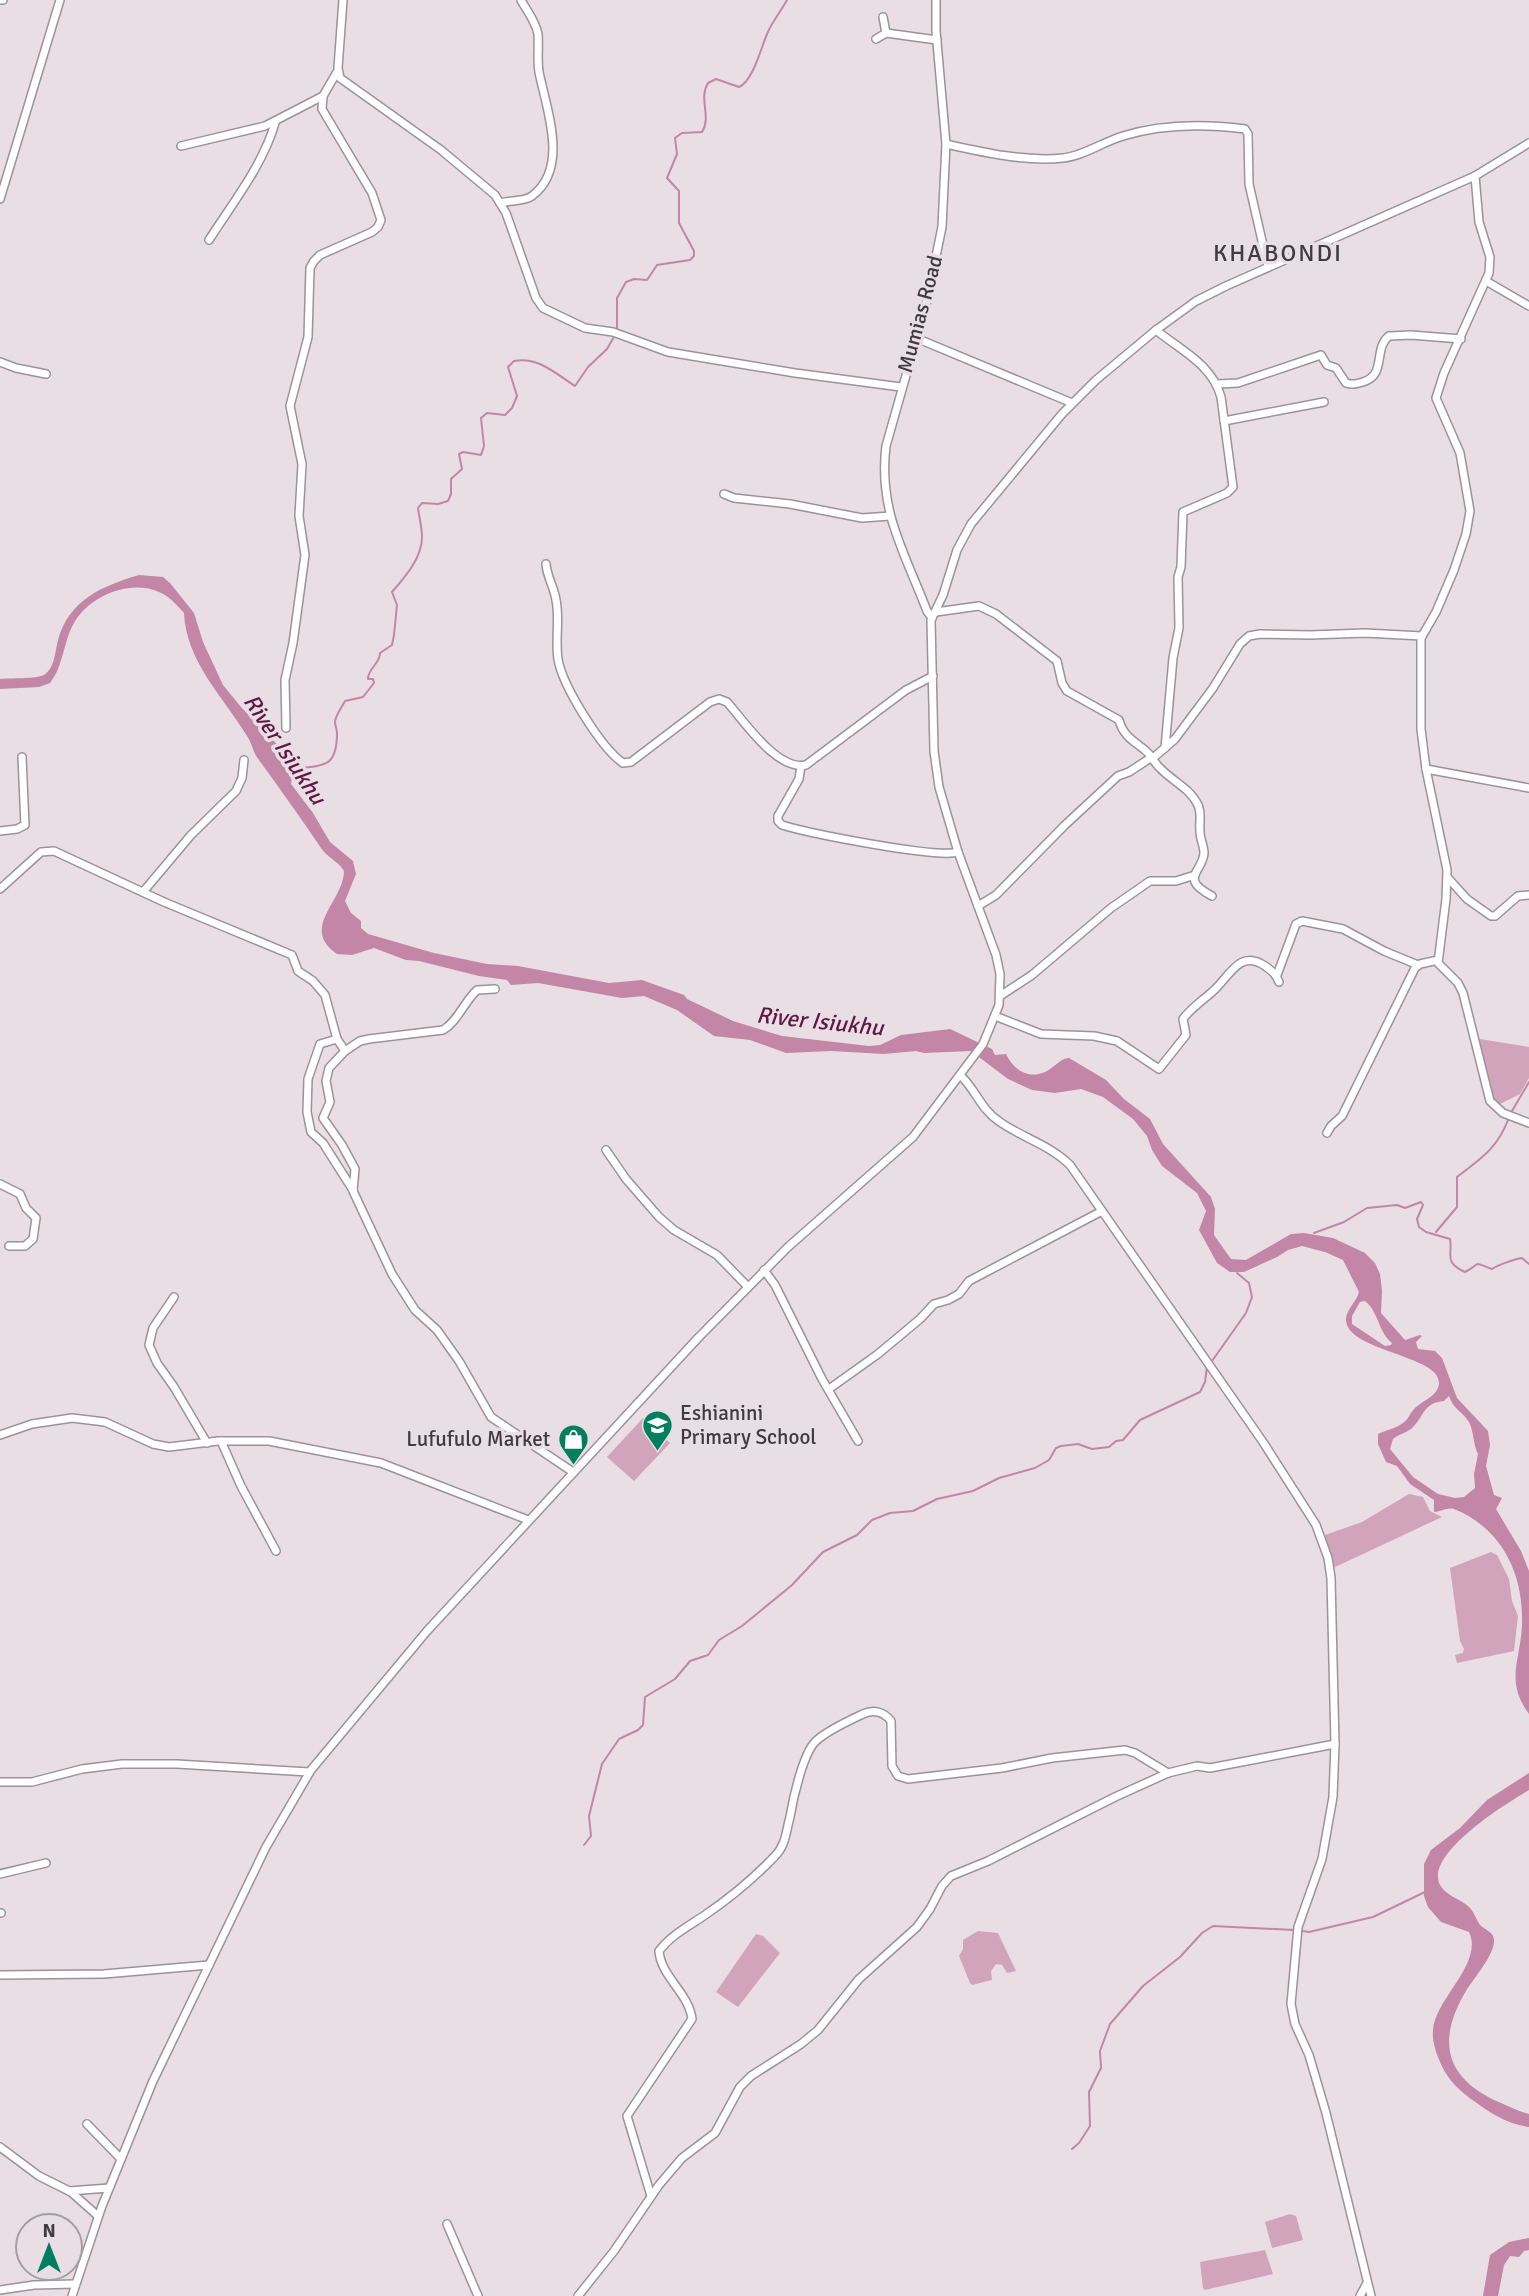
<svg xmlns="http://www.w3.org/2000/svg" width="1529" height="2296" font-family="Signika,sans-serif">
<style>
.green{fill:#d2a4bb}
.water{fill:#c386a6;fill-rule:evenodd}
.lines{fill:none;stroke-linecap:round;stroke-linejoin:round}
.stream{stroke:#c386a6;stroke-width:2}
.minor-casing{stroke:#9c9397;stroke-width:10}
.minor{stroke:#fff;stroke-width:7}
.labels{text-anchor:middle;stroke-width:7;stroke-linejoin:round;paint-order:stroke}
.street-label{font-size:21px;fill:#403b3d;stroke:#e8dee3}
.poi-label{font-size:21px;fill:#403b3d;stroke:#e8dee3;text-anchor:start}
.water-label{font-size:23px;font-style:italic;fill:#5f1743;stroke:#e8dee3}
.quarter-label{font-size:24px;letter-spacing:2px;fill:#403b3d;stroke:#e8dee3}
</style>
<rect width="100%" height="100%" fill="#e8dee3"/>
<g class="green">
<polygon points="1480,1039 1529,1047 1529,1078 1520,1094 1500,1104 1492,1100 1477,1041"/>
<polygon points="643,1418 670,1443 634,1481 607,1457"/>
<polygon points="1409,1494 1423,1497 1430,1511 1442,1517 1333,1568 1325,1535 1362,1522"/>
<polygon points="1491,1552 1497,1555 1509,1579 1512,1601 1518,1616 1514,1651 1457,1663 1455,1655 1463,1653 1464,1649 1460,1641 1450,1568"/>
<polygon points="978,1931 998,1933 1016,1971 1007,1973 1002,1965 996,1964 991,1971 992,1980 972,1985 970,1983 959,1956 963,1949 963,1940"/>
<polygon points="756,1934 763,1936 780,1953 738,2007 716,1992"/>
<polygon points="1290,2214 1296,2216 1303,2240 1272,2248 1265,2222"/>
<polygon points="1265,2250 1273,2274 1205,2290 1203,2288 1200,2262"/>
</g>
<g class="water">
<path d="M139 575 163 577 170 583 194 613 203 642 223 685 241 707 299 767V775L292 778 291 784 313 813 330 842 353 861 356 874 345 901 351 913 361 921V928L368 934 434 953 487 964 518 966 609 983 642 980 684 995 687 999 733 1021 782 1036 869 1046 880 1045 901 1035 950 1029 992 1049 995 1055 1006 1054C1015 1074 1036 1082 1054 1066 1060 1062 1061 1059 1069 1058L1106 1080 1124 1099 1150 1119 1163 1144 1211 1197 1215 1209 1214 1235 1231 1259 1246 1260 1291 1234 1304 1233 1333 1238 1365 1253 1375 1263 1380 1274 1382 1291 1381 1313 1405 1340 1420 1335 1422 1336 1416 1342 1418 1349 1435 1351 1442 1358 1457 1398 1488 1431 1490 1445 1486 1466 1494 1495 1502 1498 1496 1509 1521 1551 1529 1571V1714C1505 1681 1520 1662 1522 1626 1524 1575 1503 1529 1454 1509 1448 1507 1440 1512 1434 1512V1500L1410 1484 1397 1466 1386 1462 1378 1444V1434C1386 1430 1395 1429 1403 1423 1409 1419 1411 1411 1416 1407 1423 1401 1432 1398 1437 1390 1455 1356 1350 1354 1346 1321 1345 1311 1357 1301 1359 1292L1343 1260 1325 1252 1302 1246 1288 1250 1277 1257 1244 1272H1230L1217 1263 1199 1230 1206 1211 1197 1193 1162 1166 1152 1150 1147 1136 1133 1119 1103 1097 1081 1089 1055 1093 1032 1090 1008 1079 971 1051 924 1053 916 1051 884 1054 831 1051 786 1053 750 1040 714 1036 677 1010 644 996 622 998 538 983 511 985 507 980 479 976 419 961 406 960 374 948 352 955 337 954C299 928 344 901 344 871 338 861 328 858 321 848 301 818 280 789 259 760 253 753 252 743 247 736 223 697 186 661 184 613 177 605 169 596 159 592 130 579 89 596 74 623 63 642 64 665 50 683L39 687 0 689V679C10 678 36 679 44 675 55 668 55 651 58 640 69 600 102 586 139 575ZM1365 1301C1379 1312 1378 1332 1392 1343L1391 1345 1385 1346 1352 1324V1316L1360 1302ZM1449 1396C1454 1410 1462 1411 1469 1422 1474 1432 1473 1444 1478 1454L1474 1474 1475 1488 1464 1497 1455 1498 1438 1494 1413 1477 1390 1449 1393 1439C1399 1434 1409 1432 1413 1427 1425 1415 1423 1403 1444 1401Z"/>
<path d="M1529 1773V1790C1507 1803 1424 1854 1440 1885 1446 1896 1461 1899 1469 1907 1474 1912 1476 1919 1480 1925 1485 1930 1494 1932 1494 1940 1495 1954 1474 1978 1466 1991 1438 2038 1443 2075 1494 2100 1506 2105 1517 2111 1529 2114V2127C1506 2124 1489 2112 1471 2099 1455 2087 1445 2076 1438 2057 1435 2049 1432 2039 1433 2030 1435 1999 1484 1963 1469 1932L1441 1922 1428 1907 1424 1896V1864L1431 1850 1460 1828 1487 1800Z"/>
<polygon points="1529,2238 1529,2250 1524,2251 1519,2257 1510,2256 1504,2265 1498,2296 1483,2296 1490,2255 1509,2242"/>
</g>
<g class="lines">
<g class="stream">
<path d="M617 330V298L626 282 634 279 647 280 657 265 690 260 694 256V251L679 223V191L667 178 677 154 675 138 682 133 702 132C712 116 698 99 708 83L716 79 739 87C753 81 761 48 767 34 772 22 781 11 787 0"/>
<path d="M297 768C327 766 337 765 337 733 337 729 335 726 335 722 335 716 342 707 345 701L363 697 374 683 373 679H368C368 668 380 664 380 653L392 645 394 635 397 605 392 592C405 577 422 558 422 537 422 527 419 517 418 508L422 503 438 504 448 501 451 494V479L462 469 459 454 463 452 481 455 484 446 481 418 487 413 505 415 512 408 517 396 508 367 514 361C538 356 556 374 575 386L588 367 607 349 615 335"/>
<polyline points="1512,1111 1529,1082"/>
<path d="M1436 1232 1457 1207V1177C1480 1159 1497 1149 1508 1120"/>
<path d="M1314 1233 1344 1222 1367 1208 1397 1205 1405 1208 1421 1202 1423 1205 1417 1219 1419 1227 1426 1232 1450 1239C1453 1255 1443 1262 1465 1272 1483 1263 1470 1261 1492 1269 1498 1265 1515 1259 1522 1258L1529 1264"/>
<polyline points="1212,1361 1246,1313 1252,1297 1249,1283 1237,1273"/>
<polyline points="584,1845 591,1836 589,1816 602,1764 619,1739 638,1730 643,1725 645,1697 675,1679 690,1661 708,1655 719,1640 742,1626 792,1585 823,1552 857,1535 872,1520 890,1513 913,1511 937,1499 973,1491 999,1478 1035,1468 1049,1460 1056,1448 1061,1446 1078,1444 1092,1449 1109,1447 1116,1441 1123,1440 1140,1420 1200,1392 1205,1382 1207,1367"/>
<polyline points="1302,1931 1309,1932 1373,1917 1425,1892"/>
<polyline points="1072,2149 1079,2143 1090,2126 1089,2092 1101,2068 1100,2051 1110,2024 1143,1986 1180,1957 1202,1933 1213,1926 1294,1930"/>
</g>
<defs>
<g id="minor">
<polyline points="0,0 3,0"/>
<polyline points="343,0 338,68 340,78 441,150 495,195 506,213 536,298 543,308 585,328 613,332 668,352 795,373 901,387"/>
<polyline points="883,17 886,33 937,40"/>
<polyline points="876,39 886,33"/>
<path d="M946 144C982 152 1025 162 1063 158 1083 156 1103 142 1123 136 1161 124 1206 124 1245 129L1248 134 1249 184 1268 267"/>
<polyline points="181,146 265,126 323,96"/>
<polyline points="1475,176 1479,222 1490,257 1489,273 1444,373 1436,398 1460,453 1470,511 1466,534 1454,570 1436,612 1421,638 1421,729 1426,769 1447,870 1446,899 1438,963 1458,983 1463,993 1490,1101 1503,1113 1529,1123"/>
<polyline points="0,199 60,0"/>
<path d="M500 203C510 200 524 202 532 196 570 168 546 108 539 72 537 60 539 47 538 34 536 22 527 11 521 0"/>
<path d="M209 240C232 204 263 165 275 123"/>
<polyline points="1486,281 1529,306"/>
<path d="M1156 330C1180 350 1212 364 1221 397L1233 487 1227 493 1183 512 1181 567 1178 577 1179 628 1173 658 1165 748"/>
<polyline points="916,338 1072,403"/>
<polyline points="0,362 16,368 46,374"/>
<path d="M1217 384 1238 383 1321 355 1327 365 1336 368 1346 383C1352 385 1356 384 1363 382 1387 375 1373 348 1389 336L1411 335 1461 339"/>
<polyline points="1224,421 1324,402"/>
<polyline points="724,494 734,498 790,504 862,518 890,516"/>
<path d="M546 564C547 577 554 587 556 600 560 619 555 639 558 659 562 685 601 748 623 763L631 762 710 702 719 699 727 702C744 721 777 771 806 765L906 690 933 676"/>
<path d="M936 612 979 606 996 614 1057 661 1062 683 1067 691 1119 720C1123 736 1134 741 1146 751 1152 756 1154 763 1160 768 1172 781 1190 788 1198 805 1202 814 1199 822 1200 832 1200 839 1204 846 1204 853 1203 872 1178 878 1212 896"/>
<path d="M932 618 927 611C905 553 878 511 886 446L926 305 942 227 946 144 936 31V0"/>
<polyline points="286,728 285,680 293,643 305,555 299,516 302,464 290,406 308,337 310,268 314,261 320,255 372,232 378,227 381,220 372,193 322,109 323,96 337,72"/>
<polyline points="1153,758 1175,739 1213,688 1240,644 1249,636 1260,634 1310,635 1365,633 1422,636"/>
<path d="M801 766 799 779 778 816V821L782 825C808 833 938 859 958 852"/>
<polyline points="1426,769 1529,788"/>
<polyline points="0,831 17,829 25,825 22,757"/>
<polyline points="1448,878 1467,899 1491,916 1495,916 1518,896 1529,895"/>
<polyline points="0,889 41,852 54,851 164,902 292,955 298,971 313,981 325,995 337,1039 345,1051 329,1068 326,1081 330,1102 323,1118 342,1145 355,1169 353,1191 392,1274 415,1310 437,1330 459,1361 491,1417 573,1472"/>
<polyline points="143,892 191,835 236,791 242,778 244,760"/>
<polyline points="978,906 996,895 1065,825 1118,776 1129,772 1152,757"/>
<polyline points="1277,975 1296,924 1302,921 1343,929 1384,951 1418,965"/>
<polyline points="1000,996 1032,975 1111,908 1150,881 1176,881 1195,875"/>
<path d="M995 1016 1041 1034 1094 1036 1117 1041 1159 1069 1186 1035 1183 1019C1191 1008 1202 1001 1212 992 1229 978 1239 948 1265 966 1272 971 1276 974 1279 982"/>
<polyline points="337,1039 320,1044 308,1079 307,1112 311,1132 323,1143 353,1190"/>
<path d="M345 1051 360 1041 369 1039 443 1030C458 1021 464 1002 477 990L495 989"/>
<path d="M961 1076C976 1090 981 1110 1000 1122 1023 1138 1050 1145 1070 1165L1263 1442 1316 1525 1328 1558 1331 1578 1335 1744 1333 1797 1322 1859 1298 1927 1291 2004 1295 2024 1309 2055 1326 2113 1371 2296"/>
<polyline points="1327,1133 1331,1126 1342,1116 1415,968 1420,964 1438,960"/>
<polyline points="606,1150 626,1179 659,1217 674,1230 717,1255 748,1287"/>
<polyline points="0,1184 20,1194 26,1208 36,1218 33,1239 25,1246 9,1246"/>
<polyline points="764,1270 775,1285 822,1379 858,1441"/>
<polyline points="174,1297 153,1328 149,1345 157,1363 174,1387 207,1443"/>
<polyline points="829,1389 878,1354 920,1319 934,1304 948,1300 959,1294 969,1281 1102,1211"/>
<polyline points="0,1435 32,1424 72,1418 105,1422 153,1444 169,1447 218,1441 269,1441 381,1463 528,1520"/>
<polyline points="221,1441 241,1486 276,1551"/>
<polyline points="0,1782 32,1782 82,1769 122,1764 177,1764 309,1772"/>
<polyline points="0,1874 46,1863"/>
<polyline points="0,1913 1,1913"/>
<polyline points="0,1975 104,1974 209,1965"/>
<polyline points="87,2124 121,2159"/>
<polyline points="0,2147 39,2176 71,2192 98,2216"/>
<polyline points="69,2191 109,2188"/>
<path d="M651 2196 627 2116 692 2019C689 1993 661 1977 659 1951 671 1935 689 1926 705 1915 730 1898 754 1878 775 1856 786 1845 786 1831 790 1817 793 1799 803 1753 816 1741 828 1730 848 1721 863 1714 874 1709 884 1712 891 1721L892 1766 898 1776 908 1779 1002 1768 1052 1758 1125 1750 1135 1753 1168 1773"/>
<polyline points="447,2224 478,2296"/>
<polyline points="0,2290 34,2285 75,2284"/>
<polyline points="72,2296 102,2206 153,2081 266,1847 311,1770 427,1631 698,1338 788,1247 913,1137 983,1044 999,1005 1000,974 996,955 958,852 939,787 934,751 931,620 943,595 957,550 971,524 1062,414 1096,380 1156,330 1196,301 1226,286 1475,176 1529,143"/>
<polyline points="578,2296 614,2251 659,2185 682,2158 715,2133 740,2087 751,2076 801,2044 818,2030 859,1979 917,1927 930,1909 942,1886 951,1876 988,1861 1115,1797 1168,1773 1197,1766 1210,1768 1335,1744"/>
<polyline points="1360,2296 1367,2283"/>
</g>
</defs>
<use href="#minor" class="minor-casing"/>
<use href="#minor" class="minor"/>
</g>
<defs>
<symbol id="school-pin" viewBox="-11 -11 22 30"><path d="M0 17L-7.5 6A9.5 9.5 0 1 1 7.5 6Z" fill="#007f5e" stroke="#e8dee3"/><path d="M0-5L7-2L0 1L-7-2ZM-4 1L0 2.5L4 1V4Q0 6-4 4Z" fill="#fff"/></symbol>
<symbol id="shop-pin" viewBox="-11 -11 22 30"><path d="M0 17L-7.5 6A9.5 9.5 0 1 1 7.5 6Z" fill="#007f5e" stroke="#e8dee3"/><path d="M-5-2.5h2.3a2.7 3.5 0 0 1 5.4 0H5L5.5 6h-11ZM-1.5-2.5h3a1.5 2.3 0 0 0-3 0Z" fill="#fff"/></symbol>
</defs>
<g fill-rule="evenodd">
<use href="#school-pin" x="640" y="1408" width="35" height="47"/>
<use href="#shop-pin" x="556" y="1422" width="35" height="47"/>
</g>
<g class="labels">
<g class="street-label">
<text transform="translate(920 314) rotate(-75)" y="7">Mumias Road</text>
</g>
<g class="poi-label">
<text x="680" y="1420">Eshianini<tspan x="680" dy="24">Primary School</tspan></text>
<text x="550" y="1446" text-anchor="end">Lufufulo Market</text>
</g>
<g class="water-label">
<text transform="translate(285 749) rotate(56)" y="8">River Isiukhu</text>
<text transform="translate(820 1021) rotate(6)" y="8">River Isiukhu</text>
</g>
<g class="quarter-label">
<text x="1278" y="261">KHABONDI</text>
</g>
</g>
<g transform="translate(49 2247)"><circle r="33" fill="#e8dee3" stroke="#a59da1" stroke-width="2"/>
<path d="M0-5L12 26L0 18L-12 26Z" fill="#007f5e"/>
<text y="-10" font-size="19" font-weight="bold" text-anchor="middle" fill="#403b3d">N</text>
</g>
</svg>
